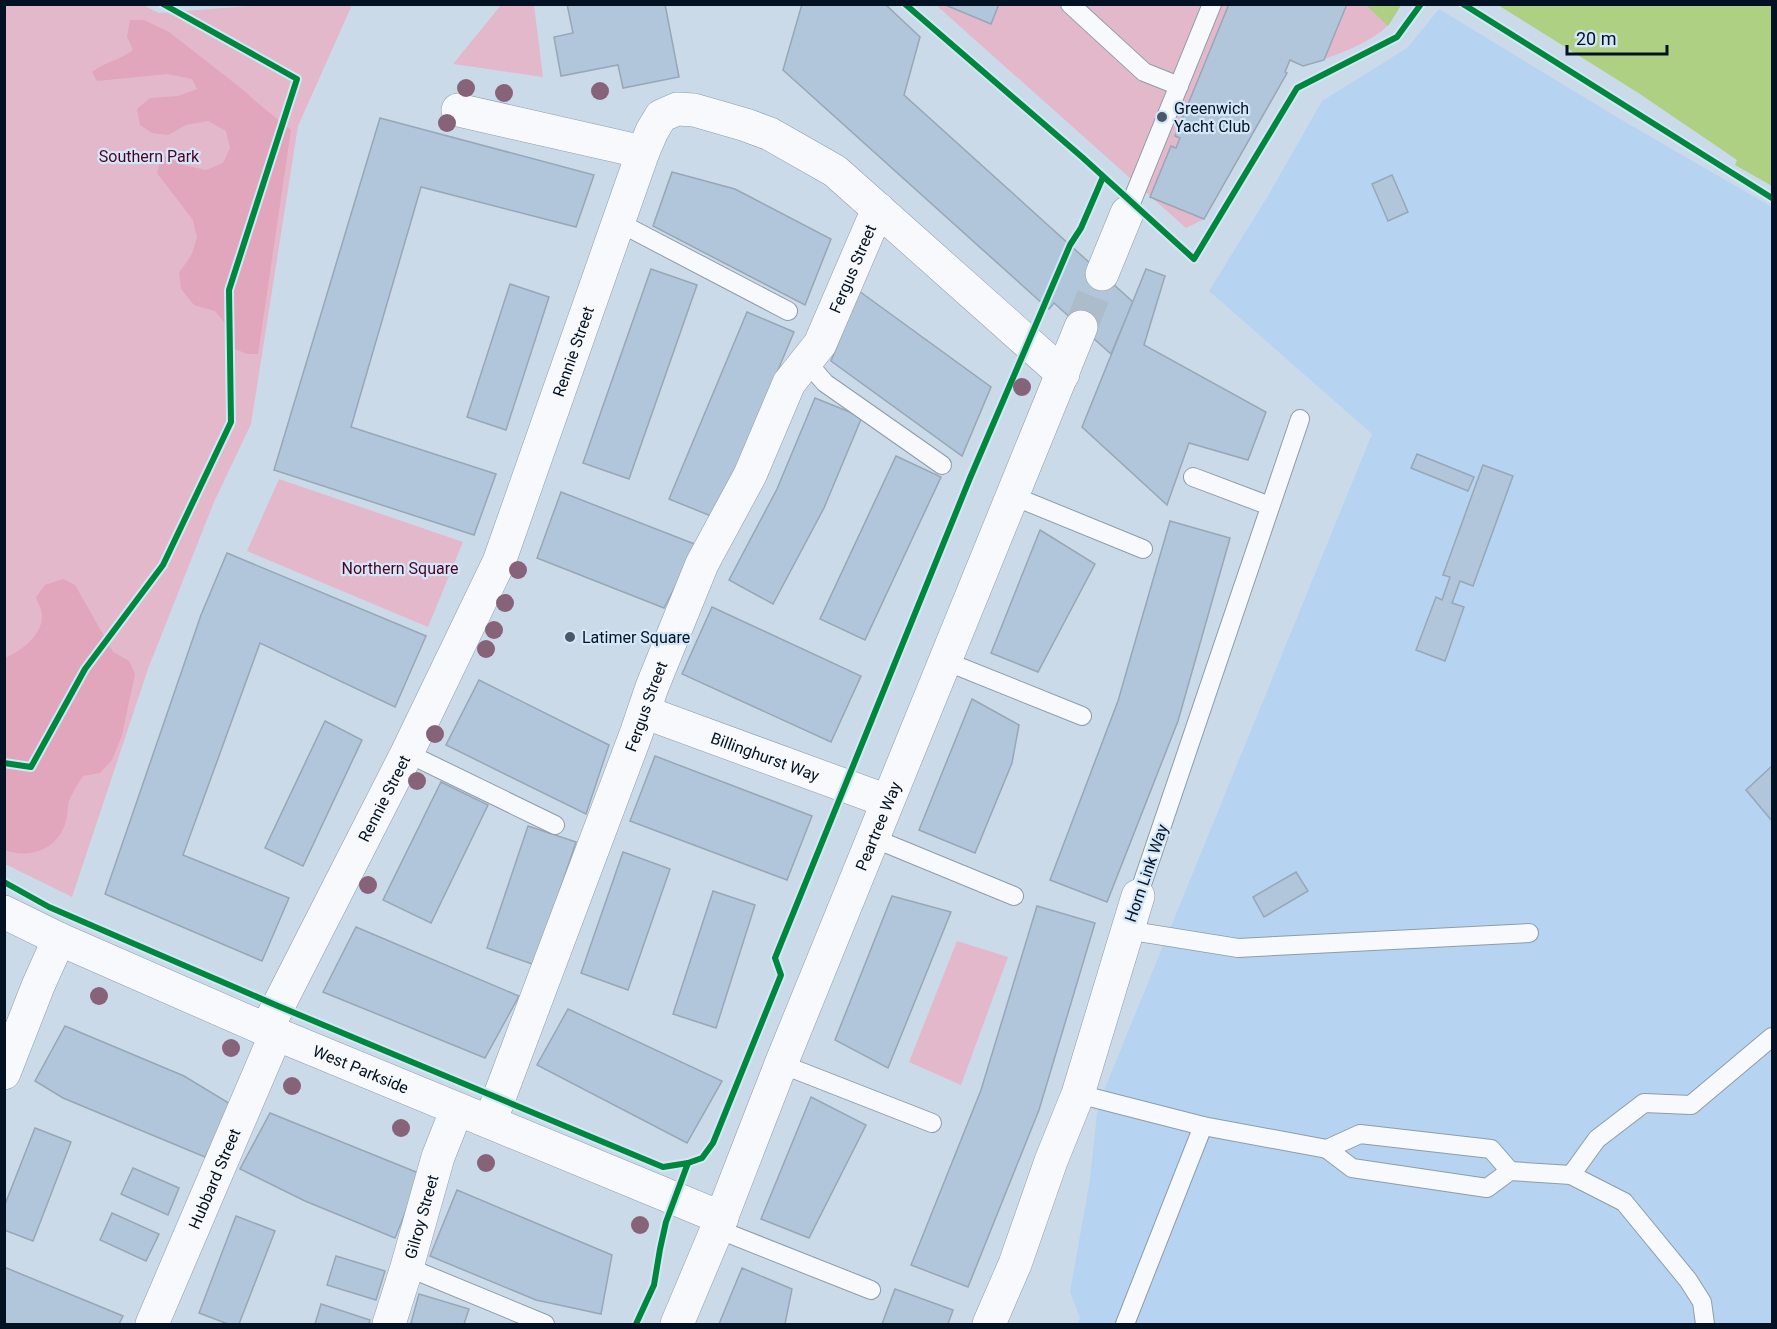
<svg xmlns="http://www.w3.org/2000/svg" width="1777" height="1329" font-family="Roboto,sans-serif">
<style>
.built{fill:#b6d4f1}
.green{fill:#e3b8ca}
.forest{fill:#e1a5bc}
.water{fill:#aed083}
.building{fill:#b1c6da;stroke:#97a7b6;stroke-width:1.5}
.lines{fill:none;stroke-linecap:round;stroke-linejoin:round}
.street-tunnel{stroke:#adbccb;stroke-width:33;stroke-dasharray:33 16;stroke-linecap:butt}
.lane-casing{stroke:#8c9caa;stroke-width:20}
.street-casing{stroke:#8c9caa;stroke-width:34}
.lane{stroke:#f7f9fc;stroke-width:18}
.street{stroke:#f7f9fc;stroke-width:33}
.cycleway-casing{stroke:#d4e7f9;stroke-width:10}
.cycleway{stroke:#00873e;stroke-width:6}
.tree{fill:#87637a}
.poi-dot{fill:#485868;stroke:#d4e7f9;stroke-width:2}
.labels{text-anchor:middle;stroke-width:4.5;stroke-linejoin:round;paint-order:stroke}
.poi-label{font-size:16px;fill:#021222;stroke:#d4e7f9;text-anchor:start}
.park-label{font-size:16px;fill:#500220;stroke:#d4e7f9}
.street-label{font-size:16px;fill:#021222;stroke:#d4e7f9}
</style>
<rect width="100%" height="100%" fill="#cbdae9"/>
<polygon class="built" points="1439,9 1620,119 1772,207 1772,1324 1077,1324 1080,1318 1070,1292 1090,1179 1097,1113 1105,1088 1372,434 1209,291 1269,194 1322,101 1407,48"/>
<g class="green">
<polygon points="4,5 143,5 159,13 262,5 352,5 298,126 251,424 214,502 148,669 72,897 5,864"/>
<polygon points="501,5 534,5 543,77 453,64"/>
<path d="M936 5H1401C1397 11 1393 19 1388 25 1373 43 1326 59 1303 66L1290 61 1285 71 1287 73 1204 219 1186 228Z"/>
<polygon points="279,479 463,542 428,627 247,551"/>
<polygon points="957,941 1008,957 961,1085 909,1062"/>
</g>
<g class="forest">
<path d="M130 20H144L169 32 242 89 260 105 291 130 258 354H247L235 349 227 339 224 322 215 311 194 305 181 289 179 273 192 254 197 237 193 220 157 173 162 154 183 165 206 170 223 163 230 148 226 131 208 121 186 125 168 135 152 133 140 125 137 109 150 98 178 96 197 89 192 79 167 74 97 81 92 72C105 62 120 60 133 50L127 37Z"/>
<path d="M63 579 75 585 113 652 129 661 135 674 122 735 112 760 100 773 83 776C78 784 72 793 69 801 67 808 68 817 65 824 56 850 30 859 4 850L5 658C21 651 42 636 42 616 42 610 38 603 36 597L45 585Z"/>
</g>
<g class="water">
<polygon points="1366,5 1401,5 1388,26"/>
<polygon points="1498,5 1772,5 1772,186 1735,165 1737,160 1640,94"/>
</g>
<g class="building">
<polygon points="567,4 665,4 679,77 623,88 618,65 561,76 554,37 573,33"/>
<polygon points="802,4 885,4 920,37 904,95 1133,302 1111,354 1054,303 1049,309 1044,305 783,70"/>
<polygon points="943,4 999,4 991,24"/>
<polygon points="1229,4 1347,4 1324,60 1303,66 1290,60 1285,72 1287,73 1204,219 1150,197 1171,146 1176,148 1180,138 1175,136"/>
<polygon points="380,118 594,175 576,227 421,187 351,427 496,474 474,535 274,470"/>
<polygon points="672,172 735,189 831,239 805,305 653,226"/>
<polygon points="1392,175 1408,212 1388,221 1372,184"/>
<polygon points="651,269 697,285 629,479 583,463"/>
<polygon points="1146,269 1165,276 1144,345 1266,412 1248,460 1189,443 1167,505 1082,427"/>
<polygon points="510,284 549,297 506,430 467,417"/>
<polygon points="859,291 991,387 962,456 831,361"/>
<polygon points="747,312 794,332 736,470 711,516 669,499"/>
<polygon points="815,398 862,417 824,508 773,604 729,580 777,489"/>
<polygon points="1417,454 1474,477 1468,491 1411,468"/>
<polygon points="896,456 941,477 865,640 820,619"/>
<polygon points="1483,465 1513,476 1473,586 1460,581 1452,603 1464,607 1445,661 1416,650 1436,597 1442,600 1450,577 1443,575"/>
<polygon points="561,492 697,545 664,608 537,558"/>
<polygon points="1170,521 1230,538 1178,721 1107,902 1050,880 1118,701"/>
<polygon points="1040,530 1095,564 1038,672 991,653"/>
<polygon points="227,553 426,636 395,707 260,643 183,855 289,898 262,961 105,894 201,615"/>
<polygon points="712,607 861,676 831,742 682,674"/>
<polygon points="479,680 609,745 586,814 446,745"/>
<polygon points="972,699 1019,725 1012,763 975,853 919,830"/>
<polygon points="325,721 362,740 303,866 265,848"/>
<polygon points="655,756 812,816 787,880 630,821"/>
<polygon points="1772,766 1772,821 1746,790"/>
<polygon points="441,782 488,805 431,923 383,900"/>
<polygon points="528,826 576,842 535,965 487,948"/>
<polygon points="623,852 670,869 628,990 581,973"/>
<polygon points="1296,872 1308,891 1264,917 1253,897"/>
<polygon points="713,891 755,905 716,1028 673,1014"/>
<polygon points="892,896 951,912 888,1068 835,1040"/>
<polygon points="1037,906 1095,923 1039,1110 968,1287 911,1265 981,1090"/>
<polygon points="356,927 519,996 485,1058 323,992"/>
<polygon points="568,1009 722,1081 687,1143 537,1065"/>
<polygon points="65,1026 184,1076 232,1105 205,1157 63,1098 35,1081"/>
<polygon points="811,1097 866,1125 809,1238 761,1219"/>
<polygon points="270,1113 421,1174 395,1238 305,1201 240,1169"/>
<polygon points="35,1128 71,1142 33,1241 4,1230 4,1207"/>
<polygon points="133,1168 179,1188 168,1215 121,1194"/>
<polygon points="457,1190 612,1255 601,1314 536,1300 430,1256"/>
<polygon points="112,1213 159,1234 146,1261 100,1240"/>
<polygon points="236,1216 275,1231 239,1324 228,1324 199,1313"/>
<polygon points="336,1256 385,1271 376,1300 327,1285"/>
<polygon points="4,1267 123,1316 119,1324 4,1324"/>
<polygon points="742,1268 792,1289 785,1324 719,1324"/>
<polygon points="895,1289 953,1310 948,1324 882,1324"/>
<polygon points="419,1294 469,1309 464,1324 415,1324 411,1323"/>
<polygon points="321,1304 370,1320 369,1324 315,1324"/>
</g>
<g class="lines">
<polyline class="street-tunnel" points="1081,327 1102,274"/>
<defs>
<g id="lane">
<polyline points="1070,4 1144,72 1179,86"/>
<polyline points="1127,213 1212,4"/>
<polyline points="618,222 788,311"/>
<polyline points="806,361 825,383 942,465"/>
<polyline points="1193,477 1270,506"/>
<polyline points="1013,496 1143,549"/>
<polyline points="945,661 1082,716"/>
<polyline points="407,753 555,825"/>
<polyline points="873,838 1014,896"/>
<polyline points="1138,896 1300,419"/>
<polyline points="1126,930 1238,948 1529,933"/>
<polyline points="781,1064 932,1123"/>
<polyline points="1078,1094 1203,1126"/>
<polyline points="1327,1149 1352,1168 1487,1188 1510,1171 1571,1175 1624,1202 1688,1280 1702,1302 1705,1324"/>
<polyline points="1571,1175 1597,1139 1644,1103 1691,1105 1772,1037"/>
<polyline points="717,1229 871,1290"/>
<polyline points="407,1267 545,1324"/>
<polyline points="1125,1324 1203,1126 1327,1149 1360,1134 1491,1149 1510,1171"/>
</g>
<g id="street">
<polyline points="458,110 643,152"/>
<polyline points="1102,274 1127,213"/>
<path id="s1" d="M644 712 887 801"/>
<path id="s2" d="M4 912 59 939 276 1034 722 1218"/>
<path id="s3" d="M266 1030 407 753 499 562 643 152 652 131 661 116 677 109 694 110 746 125 770 134 835 171 1063 374"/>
<polyline points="4,1073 38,986 59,939"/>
<path id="s4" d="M490 1122 636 734 652 687 702 564 750 475 789 383 820 344 878 209"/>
<path id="s5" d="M152 1324 276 1034"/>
<path id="s6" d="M389 1324 407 1267 438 1157 457 1109"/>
<path id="s7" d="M677 1324 717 1229 781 1064 1081 327"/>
<polyline points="989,1324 1015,1264 1051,1161 1078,1094 1138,896"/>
</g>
</defs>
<use href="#lane" class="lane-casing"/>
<use href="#street" class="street-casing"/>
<use href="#lane" class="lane"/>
<use href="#street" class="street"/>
<defs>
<g id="cycleway">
<polyline points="905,4 1082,157 1194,259 1297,88 1397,37 1421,4"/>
<polyline points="1463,4 1772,198"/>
<polyline points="4,763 31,767 85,669 163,565 231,422 229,290 297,79 163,4"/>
<polyline points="4,882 49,907 278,1006 663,1167 688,1163 666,1222 660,1249 654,1285 636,1324"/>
<polyline points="688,1163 702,1158 713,1143 781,975 775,958 970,478 1070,245 1081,228 1103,177"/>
</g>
</defs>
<use href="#cycleway" class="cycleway-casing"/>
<use href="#cycleway" class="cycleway"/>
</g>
<g class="tree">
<circle cx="466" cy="88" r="9"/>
<circle cx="600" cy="91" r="9"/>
<circle cx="504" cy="93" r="9"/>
<circle cx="447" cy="123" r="9"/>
<circle cx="1022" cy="387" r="9"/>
<circle cx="518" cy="570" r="9"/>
<circle cx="505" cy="603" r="9"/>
<circle cx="494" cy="630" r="9"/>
<circle cx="486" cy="649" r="9"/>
<circle cx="435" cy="734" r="9"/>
<circle cx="417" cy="781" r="9"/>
<circle cx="368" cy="885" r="9"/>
<circle cx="99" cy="996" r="9"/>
<circle cx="231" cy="1048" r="9"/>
<circle cx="292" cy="1086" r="9"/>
<circle cx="401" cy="1128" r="9"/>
<circle cx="486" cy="1163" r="9"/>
<circle cx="640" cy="1225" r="9"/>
</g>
<g class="poi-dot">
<circle cx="1162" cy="117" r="6"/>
<circle cx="570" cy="637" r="6"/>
</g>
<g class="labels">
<g class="poi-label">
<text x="1174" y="114">Greenwich<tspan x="1174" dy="18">Yacht Club</tspan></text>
<text x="582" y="643">Latimer Square</text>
</g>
<g class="park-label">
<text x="149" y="162">Southern Park</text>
<text x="400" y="574">Northern Square</text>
</g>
<g class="street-label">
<text dy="6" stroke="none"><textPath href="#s4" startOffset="930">Fergus Street</textPath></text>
<text dy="6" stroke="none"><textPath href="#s3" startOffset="746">Rennie Street</textPath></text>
<text dy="6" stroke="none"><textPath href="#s4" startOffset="444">Fergus Street</textPath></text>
<text dy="6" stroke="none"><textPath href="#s1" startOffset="129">Billinghurst Way</textPath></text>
<text dy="6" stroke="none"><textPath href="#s3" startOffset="260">Rennie Street</textPath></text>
<text dy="6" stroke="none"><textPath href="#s7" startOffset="537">Peartree Way</textPath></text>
<text transform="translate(1146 873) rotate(-71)" y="6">Horn Link Way</text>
<text dy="6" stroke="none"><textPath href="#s2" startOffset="390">West Parkside</textPath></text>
<text dy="6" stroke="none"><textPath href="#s5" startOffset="158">Hubbard Street</textPath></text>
<text dy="6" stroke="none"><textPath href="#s6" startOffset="112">Gilroy Street</textPath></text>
</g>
</g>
<rect width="1777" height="1329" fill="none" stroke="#021222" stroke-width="12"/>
<path d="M1567 45v9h100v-9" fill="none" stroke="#021222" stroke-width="3"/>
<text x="1576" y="45" font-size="18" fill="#021222" stroke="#d4e7f9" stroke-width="4.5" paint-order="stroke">20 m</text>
</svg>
